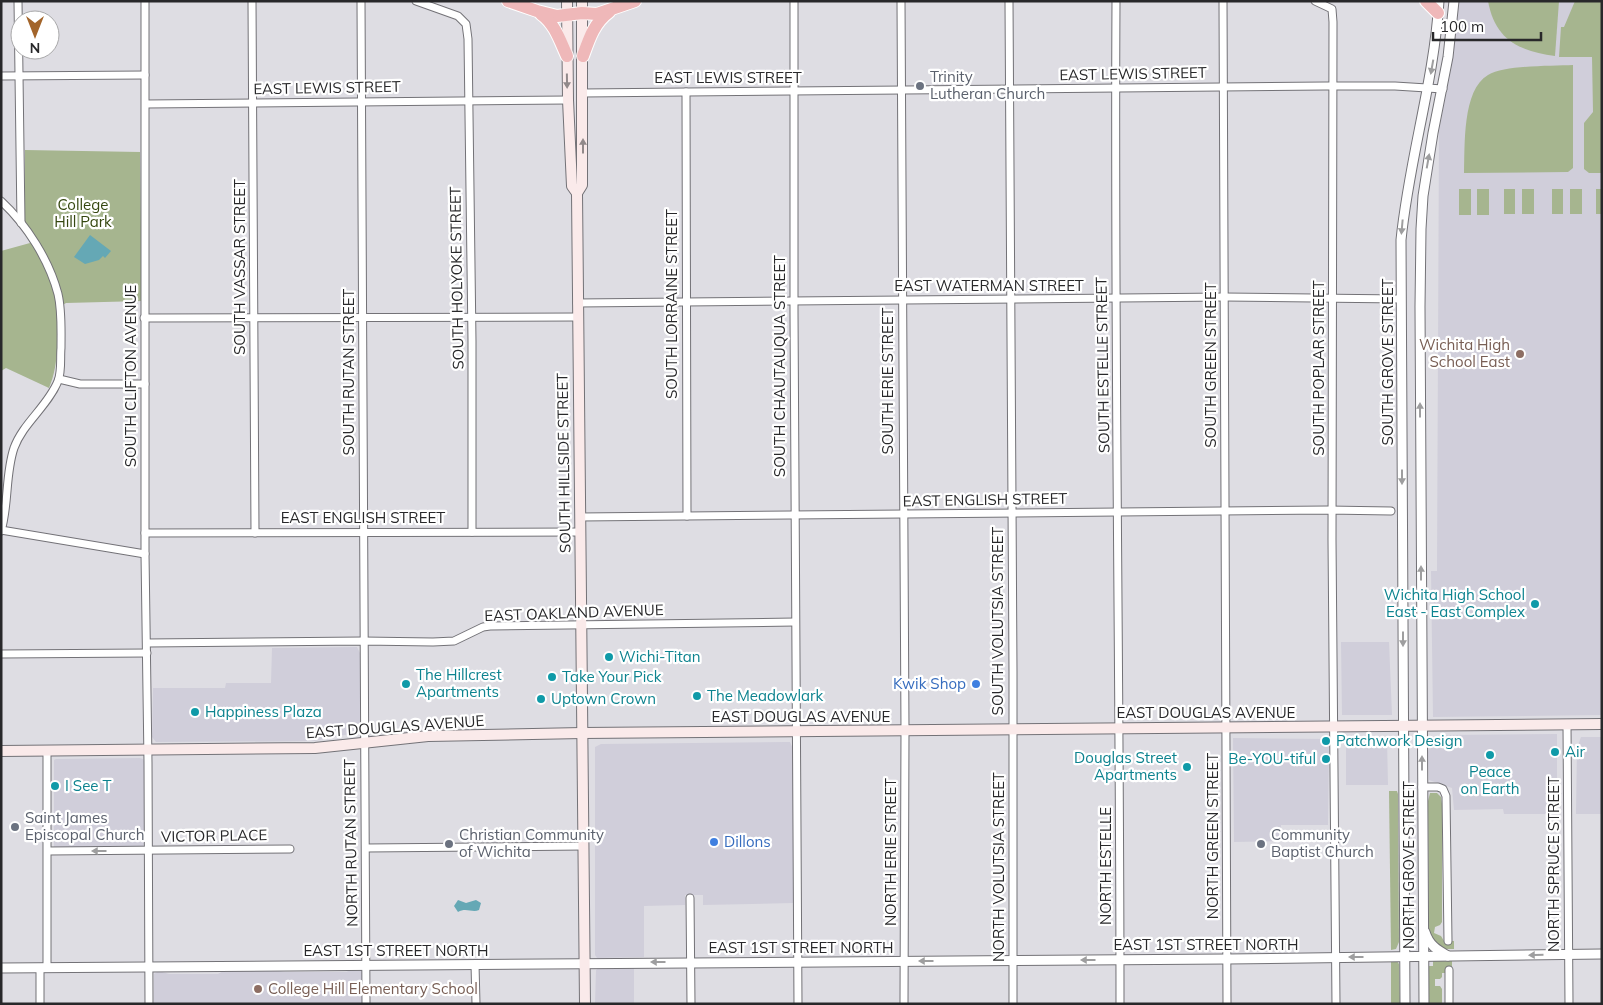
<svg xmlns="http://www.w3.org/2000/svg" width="1603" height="1005" font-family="Mulish,sans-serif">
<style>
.built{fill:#d0ceda}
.green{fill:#a6b58f}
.water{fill:#65a8b5}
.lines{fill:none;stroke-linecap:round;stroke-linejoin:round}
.minor-casing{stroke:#737277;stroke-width:9}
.tertiary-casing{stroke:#737277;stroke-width:11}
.secondary-casing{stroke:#737277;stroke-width:12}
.motorway-casing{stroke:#fff;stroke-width:14}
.minor{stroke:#fff;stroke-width:7}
.tertiary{stroke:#fff;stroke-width:9}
.secondary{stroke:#faeaea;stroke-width:10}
.motorway{stroke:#efb8b9;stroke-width:12}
.oneway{fill:#9e9e9f}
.oneway2{fill:#91898a}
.worship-dot{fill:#6b7280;stroke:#fff;stroke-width:2}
.education-dot{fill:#8d6e63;stroke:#fff;stroke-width:2}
.culture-dot{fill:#0f9aa8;stroke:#fff;stroke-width:2}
.shop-dot{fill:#3f7fe0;stroke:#fff;stroke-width:2}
.labels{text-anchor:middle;stroke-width:4.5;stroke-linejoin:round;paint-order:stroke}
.street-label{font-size:15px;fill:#28282a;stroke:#fff}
.worship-label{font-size:15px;fill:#5b616d;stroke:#fff;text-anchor:start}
.park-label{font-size:15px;fill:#354710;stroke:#fff}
.education-label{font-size:15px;fill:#785e54;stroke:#fff;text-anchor:end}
.culture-label{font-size:15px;fill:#0d838f;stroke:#fff;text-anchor:start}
.shop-label{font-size:15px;fill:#366cbe;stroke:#fff;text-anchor:end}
</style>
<rect width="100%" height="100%" fill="#dedde3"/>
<g class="built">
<polygon points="1458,1 1602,1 1602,715 1433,717 1431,571 1437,571 1439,131 1450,75"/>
<polygon points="1341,642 1389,642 1392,715 1342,715"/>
<polygon points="357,647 360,653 360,729 355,733 314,741 156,742 152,737 153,688 225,688 226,683 271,683 272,648"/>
<polygon points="1557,734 1557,814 1504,814 1503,809 1454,810 1452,788 1429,780 1428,752 1431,738 1449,735"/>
<polygon points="1581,737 1602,737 1602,814 1576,814 1577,748"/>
<polygon points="1233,738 1329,739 1328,825 1281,825 1281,841 1234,842"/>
<polygon points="1346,740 1387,740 1388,785 1346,785"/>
<polygon points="787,742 790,742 793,749 793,903 703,905 703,895 685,895 685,905 644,906 644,957 597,958 595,955 595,747 601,744"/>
<polygon points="140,758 143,759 145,763 145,842 143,846 141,848 57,849 54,847 54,760 56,759"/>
<polygon points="634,967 634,1004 595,1004 596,970 599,968"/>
<polygon points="353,969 361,970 362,973 362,1004 154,1004 154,974 159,971 169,974 218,974 225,970 275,970 284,972 346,972"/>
</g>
<g class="green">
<path d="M1488 1H1559L1555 56C1519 51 1495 40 1488 1Z"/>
<polygon points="1575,1 1602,1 1602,173 1589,173 1584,169 1584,123 1593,112 1592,57 1559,57 1561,27 1564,27"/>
<path d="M1573 65V168L1568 172 1464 173C1465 146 1462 90 1488 75 1505 65 1552 66 1573 65Z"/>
<path d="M25 150 140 152 142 301 66 303 58 308C57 334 60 363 49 388L6 368 1 371V251L30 243 25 221Z"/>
<rect x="1459" y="189" width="12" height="26"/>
<rect x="1477" y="189" width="12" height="26"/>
<rect x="1504" y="189" width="11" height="25"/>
<rect x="1522" y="189" width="12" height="25"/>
<rect x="1552" y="189" width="11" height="25"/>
<rect x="1570" y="189" width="12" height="25"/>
<rect x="1596" y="189" width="6" height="25"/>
<polygon points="1389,791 1397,791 1398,794 1399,942 1396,949 1391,950"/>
<polygon points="1430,793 1437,793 1441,797 1442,804 1442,922 1440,925 1435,927 1434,933 1441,936 1444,941 1454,941 1454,949 1442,949 1432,941 1429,929 1428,801"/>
<polygon points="1391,960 1397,961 1399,964 1400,1004 1391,1004"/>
<polygon points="1433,961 1452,961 1452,973 1442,973 1442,977 1440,979 1435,979 1435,986 1440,986 1442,989 1442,1004 1428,1004 1428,966 1433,966"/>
</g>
<g class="water">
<polygon points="90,235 111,251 105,258 103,256 99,260 85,264 74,257"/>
<path d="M458 900 466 903 476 900 481 903 479 910C472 913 466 907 458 912L454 906Z"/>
</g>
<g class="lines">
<defs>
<g id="minor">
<polyline points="18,1 21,223"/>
<polyline points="145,1 145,554 148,762 149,1004"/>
<polyline points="252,1 255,533"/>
<polyline points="361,1 366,1004"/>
<polyline points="416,1 458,16 466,24 468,39 472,341 472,532"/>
<polyline points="794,1 794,312 798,1004"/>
<polyline points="901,1 905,731 904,1004"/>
<polyline points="1009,1 1013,671 1013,1004"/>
<path d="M1116 1C1114 335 1120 670 1120 1004"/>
<polyline points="1223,1 1227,1004"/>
<polyline points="1315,1 1332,9 1333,22 1332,540 1336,1004"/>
<polyline points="1,76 145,75"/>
<polyline points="686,92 687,516"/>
<polyline points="583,93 1325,86 1395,86 1443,89"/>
<polyline points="146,104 568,100"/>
<path d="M1 201C27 225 49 260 58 294 62 311 61 330 61 348 60 358 62 371 58 381 48 406 23 423 14 448 5 475 9 504 1 531"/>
<polyline points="577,303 1225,297 1401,299"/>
<polyline points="144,318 577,317"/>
<polyline points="59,379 80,384 145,384"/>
<polyline points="580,517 1328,510 1391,511"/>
<polyline points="1,530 145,554"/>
<polyline points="145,533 580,532"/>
<polyline points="147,643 363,641 433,642 454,641 483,627 490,626 795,622"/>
<polyline points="1,654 147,653"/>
<polyline points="1567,725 1569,1004"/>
<polyline points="47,751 47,968"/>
<polyline points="1422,787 1438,787 1443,789 1446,796 1448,941"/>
<polyline points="366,848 584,846"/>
<polyline points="48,851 290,849"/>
<polyline points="690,898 691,1004"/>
<polyline points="475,964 476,1004"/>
<polyline points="40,968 40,1004"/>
<polyline points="1449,1004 1449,970"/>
</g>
<g id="tertiary">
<path d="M1425 932C1429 945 1437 950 1448 956"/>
<polyline points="1,968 1227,959 1602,954"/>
<path d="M1405 1004 1401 240C1409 159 1434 82 1439 1"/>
<polyline points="1424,1004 1420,307 1421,229 1423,196 1433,133 1448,57 1454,1"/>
</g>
<g id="secondary">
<polyline points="567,1 568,100 572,186 577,193 585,1004"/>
<polyline points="577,193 582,185 582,1"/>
<polyline points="1,751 315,748 428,736 582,733 1602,724"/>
</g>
<g id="motorway">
<polyline points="508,1 537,11 557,16 582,13 597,14 635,1"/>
<polyline points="1426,1 1438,13"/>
<path d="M541 14C555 24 560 41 567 56"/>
<path d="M583 56C589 39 594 23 609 12"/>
</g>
</defs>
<use href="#minor" class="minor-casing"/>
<use href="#tertiary" class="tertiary-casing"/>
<use href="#secondary" class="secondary-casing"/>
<use href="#motorway" class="motorway-casing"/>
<use href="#minor" class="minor"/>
<use href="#tertiary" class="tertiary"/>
<use href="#secondary" class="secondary"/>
<use href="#motorway" class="motorway"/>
</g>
<defs><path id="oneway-solid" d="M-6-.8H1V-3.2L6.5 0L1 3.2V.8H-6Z" transform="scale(1.25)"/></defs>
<g class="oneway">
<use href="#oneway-solid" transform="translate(1432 67) rotate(100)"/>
<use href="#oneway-solid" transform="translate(1428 161) rotate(-80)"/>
<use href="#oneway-solid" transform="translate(1402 227) rotate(95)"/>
<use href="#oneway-solid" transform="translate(1420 410) rotate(-90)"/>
<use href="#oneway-solid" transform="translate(1402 477) rotate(90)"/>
<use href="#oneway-solid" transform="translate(1421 573) rotate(-90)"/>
<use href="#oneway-solid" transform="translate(1403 639) rotate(90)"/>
<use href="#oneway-solid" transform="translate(1422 763) rotate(-90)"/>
<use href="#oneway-solid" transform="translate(99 851) rotate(180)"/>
<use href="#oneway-solid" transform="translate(1536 955) rotate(179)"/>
<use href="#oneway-solid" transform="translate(1356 957) rotate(180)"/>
<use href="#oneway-solid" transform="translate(1088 960) rotate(180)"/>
<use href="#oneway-solid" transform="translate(926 961) rotate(180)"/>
<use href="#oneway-solid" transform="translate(658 962) rotate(180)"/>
</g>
<g class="oneway2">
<use href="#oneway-solid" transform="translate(567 81) rotate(89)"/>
<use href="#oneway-solid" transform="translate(583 146) rotate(-90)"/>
</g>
<g class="worship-dot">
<circle cx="920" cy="86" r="5"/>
<circle cx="15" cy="827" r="5"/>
<circle cx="449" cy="844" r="5"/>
<circle cx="1261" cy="844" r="5"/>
</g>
<g class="education-dot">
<circle cx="1520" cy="354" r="5"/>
<circle cx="258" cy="989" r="5"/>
</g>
<g class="culture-dot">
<circle cx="1535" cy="604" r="5"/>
<circle cx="609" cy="657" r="5"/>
<circle cx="552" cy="677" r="5"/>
<circle cx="406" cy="684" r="5"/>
<circle cx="697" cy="696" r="5"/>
<circle cx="541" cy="699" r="5"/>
<circle cx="195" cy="712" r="5"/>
<circle cx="1326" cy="741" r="5"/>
<circle cx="1555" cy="752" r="5"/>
<circle cx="1490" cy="755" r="5"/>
<circle cx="1326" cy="759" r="5"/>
<circle cx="1187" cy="767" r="5"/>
<circle cx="55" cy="786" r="5"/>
</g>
<g class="shop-dot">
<circle cx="976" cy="684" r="5"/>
<circle cx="714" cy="842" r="5"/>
</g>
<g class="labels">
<g class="street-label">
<text transform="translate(1133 74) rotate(-1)" y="5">EAST LEWIS STREET</text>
<text x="728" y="83">EAST LEWIS STREET</text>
<text transform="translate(327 88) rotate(-1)" y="5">EAST LEWIS STREET</text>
<text transform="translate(240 267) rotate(-90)" y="5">SOUTH VASSAR STREET</text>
<text transform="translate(457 278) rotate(-91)" y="5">SOUTH HOLYOKE STREET</text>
<text x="989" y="291">EAST WATERMAN STREET</text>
<text transform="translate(672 304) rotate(-90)" y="5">SOUTH LORRAINE STREET</text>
<text transform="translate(1388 362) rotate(-90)" y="5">SOUTH GROVE STREET</text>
<text transform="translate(1103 365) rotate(-91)" y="5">SOUTH ESTELLE STREET</text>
<text transform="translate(1211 365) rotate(-90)" y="5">SOUTH GREEN STREET</text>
<text transform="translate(780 366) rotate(-90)" y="5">SOUTH CHAUTAUQUA STREET</text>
<text transform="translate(1319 368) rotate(-90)" y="5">SOUTH POPLAR STREET</text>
<text transform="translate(349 372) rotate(-90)" y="5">SOUTH RUTAN STREET</text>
<text transform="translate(131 376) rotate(-90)" y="5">SOUTH CLIFTON AVENUE</text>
<text transform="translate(888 381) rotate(-90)" y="5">SOUTH ERIE STREET</text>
<text transform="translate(564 463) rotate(-91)" y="5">SOUTH HILLSIDE STREET</text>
<text transform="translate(985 500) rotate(-1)" y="5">EAST ENGLISH STREET</text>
<text x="363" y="523">EAST ENGLISH STREET</text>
<text transform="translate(574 613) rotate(-2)" y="5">EAST OAKLAND AVENUE</text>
<text transform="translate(998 621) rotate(-90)" y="5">SOUTH VOLUTSIA STREET</text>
<text x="1206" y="718">EAST DOUGLAS AVENUE</text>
<text x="801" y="722">EAST DOUGLAS AVENUE</text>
<text transform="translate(395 727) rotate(-4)" y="5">EAST DOUGLAS AVENUE</text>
<text transform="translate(214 836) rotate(-1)" y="5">VICTOR PLACE</text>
<text transform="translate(1213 836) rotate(-90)" y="5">NORTH GREEN STREET</text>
<text transform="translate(351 843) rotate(-91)" y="5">NORTH RUTAN STREET</text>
<text transform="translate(891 852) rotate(-90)" y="5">NORTH ERIE STREET</text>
<text transform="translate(1554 864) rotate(-90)" y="5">NORTH SPRUCE STREET</text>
<text transform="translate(1409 865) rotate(-90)" y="5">NORTH GROVE STREET</text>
<text transform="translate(1106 866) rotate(-90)" y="5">NORTH ESTELLE</text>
<text transform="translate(999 867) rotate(-90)" y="5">NORTH VOLUTSIA STREET</text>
<text x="1206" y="950">EAST 1ST STREET NORTH</text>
<text x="801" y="953">EAST 1ST STREET NORTH</text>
<text x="396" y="956">EAST 1ST STREET NORTH</text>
</g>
<g class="worship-label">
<text x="930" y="82">Trinity<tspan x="930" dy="17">Lutheran Church</tspan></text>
<text x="25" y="823">Saint James<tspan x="25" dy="17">Episcopal Church</tspan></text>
<text x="459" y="840">Christian Community<tspan x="459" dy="17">of Wichita</tspan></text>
<text x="1271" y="840">Community<tspan x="1271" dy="17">Baptist Church</tspan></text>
</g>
<g class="park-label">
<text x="83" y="210">College<tspan x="83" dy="17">Hill Park</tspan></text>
</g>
<g class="education-label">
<text x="1510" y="350">Wichita High<tspan x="1510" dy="17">School East</tspan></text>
<text x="268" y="994" text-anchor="start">College Hill Elementary School</text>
</g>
<g class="culture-label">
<text x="1525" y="600" text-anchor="end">Wichita High School<tspan x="1525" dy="17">East - East Complex</tspan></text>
<text x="619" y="662">Wichi-Titan</text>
<text x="416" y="680">The Hillcrest<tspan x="416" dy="17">Apartments</tspan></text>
<text x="562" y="682">Take Your Pick</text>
<text x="707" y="701">The Meadowlark</text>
<text x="551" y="704">Uptown Crown</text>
<text x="205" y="717">Happiness Plaza</text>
<text x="1336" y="746">Patchwork Design</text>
<text x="1565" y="757">Air</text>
<text x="1177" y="763" text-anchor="end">Douglas Street<tspan x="1177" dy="17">Apartments</tspan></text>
<text x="1316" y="764" text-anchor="end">Be-YOU-tiful</text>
<text x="1490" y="777" text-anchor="middle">Peace<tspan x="1490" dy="17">on Earth</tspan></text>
<text x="65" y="791">I See T</text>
</g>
<g class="shop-label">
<text x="966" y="689">Kwik Shop</text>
<text x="724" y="847" text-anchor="start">Dillons</text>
</g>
</g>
<rect width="1603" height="1005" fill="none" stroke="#28282a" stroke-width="5"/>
<g transform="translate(35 35) rotate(180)"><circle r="24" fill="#ffffff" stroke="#a9a9aa"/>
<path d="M0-4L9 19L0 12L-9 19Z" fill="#a3652b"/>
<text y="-8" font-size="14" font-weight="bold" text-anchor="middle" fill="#28282a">N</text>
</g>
<path d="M1433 32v8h108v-8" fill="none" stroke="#28282a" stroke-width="2.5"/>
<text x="1440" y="32" font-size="15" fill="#28282a" stroke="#ffffff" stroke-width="4" paint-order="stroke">100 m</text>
</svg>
